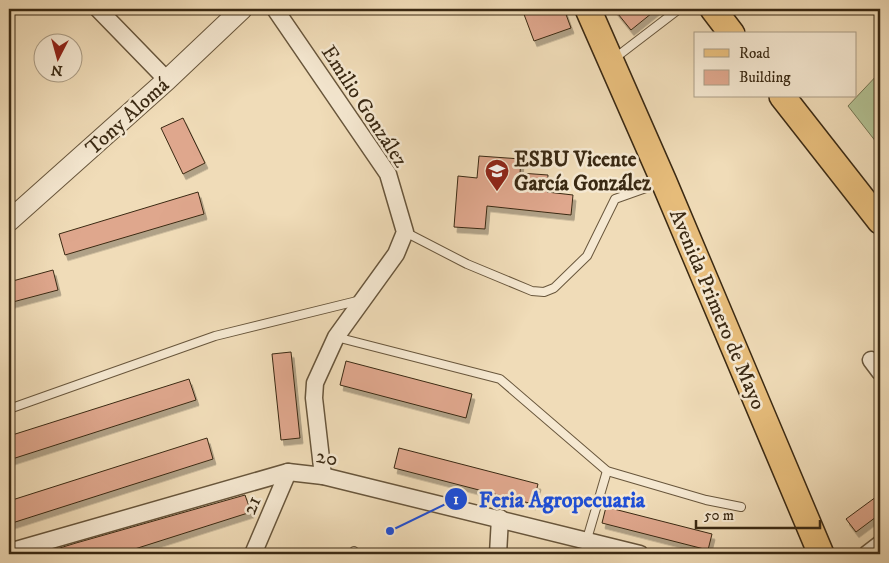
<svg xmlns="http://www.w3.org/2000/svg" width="889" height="563" font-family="'IM FELL DW Pica',serif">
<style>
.green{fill:#b3c294;stroke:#767654}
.building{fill:#dfa78d;stroke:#3a2913;filter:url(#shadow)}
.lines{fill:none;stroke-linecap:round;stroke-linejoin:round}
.service-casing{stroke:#68563c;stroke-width:10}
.minor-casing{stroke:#68563c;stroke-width:19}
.tertiary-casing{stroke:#68563c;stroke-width:22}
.primary-casing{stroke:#3a2913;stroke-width:28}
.service{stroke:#f5e8d1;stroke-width:8}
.minor{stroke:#f5e8d1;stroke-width:16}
.tertiary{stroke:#f5e8d1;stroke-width:20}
.primary{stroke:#e8be7c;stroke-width:25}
.labels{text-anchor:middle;stroke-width:5;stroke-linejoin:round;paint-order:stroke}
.street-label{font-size:21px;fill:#3a2913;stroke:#f5e8d1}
.poi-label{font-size:21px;font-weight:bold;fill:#3a2913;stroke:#f5e8d1;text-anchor:start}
.leader{fill:none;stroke:#1d4ed8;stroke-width:2}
.callout-dot{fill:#1d4ed8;stroke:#f5e8d1;stroke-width:2}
.mark-label{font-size:15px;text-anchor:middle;font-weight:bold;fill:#fff}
.callout-label{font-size:22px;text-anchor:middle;font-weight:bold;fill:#1d4ed8;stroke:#f5e8d1;stroke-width:5;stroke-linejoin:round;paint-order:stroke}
</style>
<defs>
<filter id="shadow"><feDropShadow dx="3" dy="5.5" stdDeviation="0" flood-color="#0004"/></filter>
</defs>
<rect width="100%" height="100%" fill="#f0dcb8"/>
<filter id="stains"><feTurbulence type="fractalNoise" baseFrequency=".004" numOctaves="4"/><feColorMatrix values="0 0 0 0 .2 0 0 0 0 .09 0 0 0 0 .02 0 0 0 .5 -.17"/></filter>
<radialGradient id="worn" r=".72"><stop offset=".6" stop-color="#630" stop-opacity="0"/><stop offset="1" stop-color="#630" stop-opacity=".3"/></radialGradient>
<polygon class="green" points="880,72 880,147 848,106"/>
<g class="building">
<polygon points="522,9 564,9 571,28 534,41"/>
<polygon points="614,9 657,9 631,30"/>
<polygon points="183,118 205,163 183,174 161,128"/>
<polygon points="479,156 521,159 520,173 548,175 547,192 573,195 571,215 487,206 485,229 454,227 458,176 477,178"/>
<polygon points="198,192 204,214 65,255 59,234"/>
<polygon points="53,270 58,290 9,303 9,282"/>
<polygon points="291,352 300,438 281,440 272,354"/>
<polygon points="346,361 472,394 466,418 340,385"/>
<polygon points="189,379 196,400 9,460 9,436"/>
<polygon points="207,438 213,459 9,524 9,501"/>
<polygon points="399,448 538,484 533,504 394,468"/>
<polygon points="880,494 880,514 856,532 846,519"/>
<polygon points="245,495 251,512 119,554 51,554 50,551 76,543"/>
<polygon points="606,507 712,534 708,550 602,523"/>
</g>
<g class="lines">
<defs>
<g id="service">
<polyline points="615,58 679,9"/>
<polyline points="405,232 467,264 532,291 544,292 554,288 587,256 615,199 660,183"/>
<polyline points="336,337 500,379 607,471 706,500 741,507"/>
<polyline points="9,409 215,336 361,300"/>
<polyline points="587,539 607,471"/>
<polyline points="353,554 354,551"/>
</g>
<g id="minor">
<polyline points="98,9 167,80"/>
<polyline points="275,9 388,174 405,232 396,254 336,337 315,383 314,398 323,476"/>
<polyline points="871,360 880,372"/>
<polyline points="9,552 288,472 323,476 640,554"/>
<polyline points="253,554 288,472"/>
<polyline points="498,554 500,518"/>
<polyline points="867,554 880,544"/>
</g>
<polyline id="tertiary" points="9,221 167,80 242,9"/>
<g id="primary">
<polyline points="588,9 664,182 821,554"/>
<polyline points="713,9 732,34"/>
<polyline points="782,96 880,221"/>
</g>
</defs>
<use href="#service" class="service-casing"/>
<use href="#minor" class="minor-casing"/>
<use href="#tertiary" class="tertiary-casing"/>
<use href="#primary" class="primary-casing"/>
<use href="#service" class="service"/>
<use href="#minor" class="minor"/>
<use href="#tertiary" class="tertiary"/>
<use href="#primary" class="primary"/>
</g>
<defs>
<symbol id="school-pin" viewBox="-11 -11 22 30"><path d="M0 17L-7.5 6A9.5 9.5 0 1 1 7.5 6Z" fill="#8f2418" stroke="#f5e8d1"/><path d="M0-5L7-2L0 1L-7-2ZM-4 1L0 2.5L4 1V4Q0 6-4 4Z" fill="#fff"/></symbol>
</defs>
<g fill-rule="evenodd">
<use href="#school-pin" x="483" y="157" width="28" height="38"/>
</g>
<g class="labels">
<g class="street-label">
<text transform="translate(365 106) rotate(57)" y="7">Emilio González</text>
<text transform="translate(127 116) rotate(-42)" y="7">Tony Alomá</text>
<text transform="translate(718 309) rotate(67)" y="7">Avenida Primero de Mayo</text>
<text transform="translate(327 457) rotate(11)" y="7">20</text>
<text transform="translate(251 505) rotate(-67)" y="7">21</text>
</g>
<g class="poi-label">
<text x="514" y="166">ESBU Vicente<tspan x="514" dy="24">García González</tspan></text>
</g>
</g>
<path class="leader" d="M390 531L456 499"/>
<g class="callout-dot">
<circle cx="390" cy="531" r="5"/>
<circle cx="456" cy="499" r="12"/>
</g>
<g class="mark-label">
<text x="456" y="504">1</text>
</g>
<g class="callout-label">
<text x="562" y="507">Feria Agropecuaria</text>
</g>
<rect width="889" height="563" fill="none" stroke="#f0dcb8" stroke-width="30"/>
<rect x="10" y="10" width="869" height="543" fill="none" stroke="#3a2913" stroke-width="2.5"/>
<rect x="15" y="15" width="859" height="533" fill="none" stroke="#3a2913"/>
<rect x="694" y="32" width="162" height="65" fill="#f5e8d1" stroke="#aa9c85"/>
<rect x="704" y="49" width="25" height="8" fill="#e8be7c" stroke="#aa9c85"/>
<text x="739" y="58" font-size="15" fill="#3a2913">Road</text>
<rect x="704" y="70" width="25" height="15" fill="#dfa78d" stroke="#aa9c85"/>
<text x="739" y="82" font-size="15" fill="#3a2913">Building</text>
<g transform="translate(58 58) rotate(186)"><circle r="24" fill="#f5e8d1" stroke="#aa9c85"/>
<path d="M0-4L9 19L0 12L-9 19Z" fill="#8f2418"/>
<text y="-8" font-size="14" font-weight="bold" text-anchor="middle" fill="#3a2913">N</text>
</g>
<path d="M696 520v8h124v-8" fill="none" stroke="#3a2913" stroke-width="2.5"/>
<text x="704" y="520" font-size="15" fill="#3a2913" stroke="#f5e8d1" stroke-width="4" paint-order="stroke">50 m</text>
<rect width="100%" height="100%" filter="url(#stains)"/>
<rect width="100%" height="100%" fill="url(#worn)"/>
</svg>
